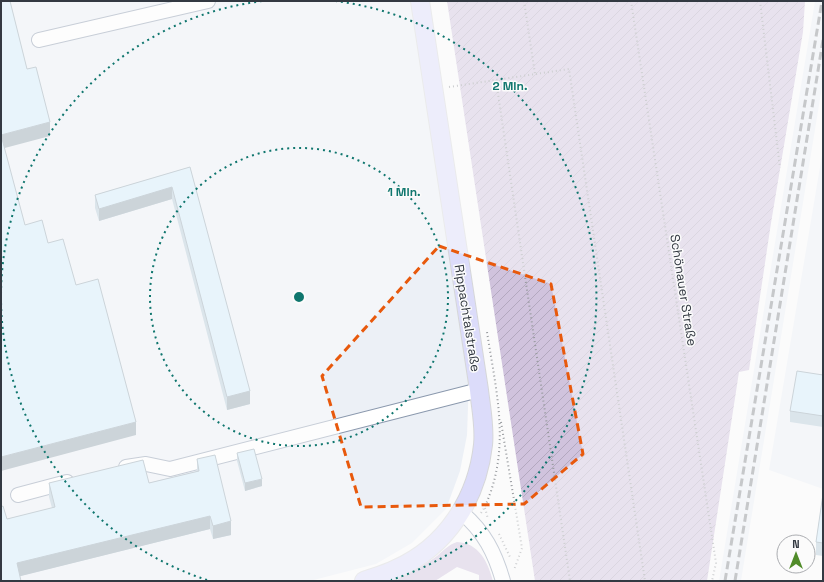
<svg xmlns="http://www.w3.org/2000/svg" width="824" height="582" font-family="'Space Grotesk',sans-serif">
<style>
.built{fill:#ecf0f6}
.grass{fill:#d0c3dd}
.garden{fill:url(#garden-furrows)}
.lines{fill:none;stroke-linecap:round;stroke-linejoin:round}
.minor-casing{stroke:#8a98ad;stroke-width:16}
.major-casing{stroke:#d6d7d9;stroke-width:20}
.path{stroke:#96999d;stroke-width:2;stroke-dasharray:1 3;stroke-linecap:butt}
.minor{stroke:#fff;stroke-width:14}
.major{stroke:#dcdcfa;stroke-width:18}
.rail{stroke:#86898f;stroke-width:3;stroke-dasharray:8 4;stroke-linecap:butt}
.wall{fill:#b4cad8}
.shaded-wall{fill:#92a4b0}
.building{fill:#d1ebfb;stroke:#92a4b0}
.marked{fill:none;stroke:#e8590c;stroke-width:3;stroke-dasharray:8 5;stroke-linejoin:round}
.ring{fill:none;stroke:#0f766e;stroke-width:2;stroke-dasharray:2 4}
.labels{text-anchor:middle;stroke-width:3;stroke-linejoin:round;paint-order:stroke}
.street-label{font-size:13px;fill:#333942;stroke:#fbfbfb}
.centre{fill:#0f766e;stroke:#fbfbfb;stroke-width:2}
.ring-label{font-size:12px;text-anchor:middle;font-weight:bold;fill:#0f766e;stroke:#fbfbfb;stroke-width:3;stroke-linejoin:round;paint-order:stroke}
</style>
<defs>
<pattern id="garden-furrows" width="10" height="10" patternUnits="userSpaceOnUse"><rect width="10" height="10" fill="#d0c3dd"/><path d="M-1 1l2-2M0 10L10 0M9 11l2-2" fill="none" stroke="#b3a8bf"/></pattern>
</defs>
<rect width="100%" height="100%" fill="#fbfbfb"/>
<g class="built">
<polygon points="1,1 411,1 469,379 467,435 460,471 446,509 412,543 376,564 310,581 1,581"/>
<polygon points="815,1 823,1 823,81 741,581 719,581"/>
<polygon points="823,149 823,489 769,470"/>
</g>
<path class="grass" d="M457 542C479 543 488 562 493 581H479V575L457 567 435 581H385C404 576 421 568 437 556 444 550 448 545 457 542Z"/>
<polygon class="garden" points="447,1 805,1 803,32 771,223 749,370 739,372 707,581 535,581"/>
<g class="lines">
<defs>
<g id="minor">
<polyline points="39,40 208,1"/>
<polyline points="126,467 146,464 170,469 479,390"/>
<polyline points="18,495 67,482"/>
<path d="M461 512C484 531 495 553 503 581"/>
</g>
<path id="major" d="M364 581C375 577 386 574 396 569 446 547 477 499 483 445 485 427 481 408 479 390L420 1"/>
</defs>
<use href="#minor" class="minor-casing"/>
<use href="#major" class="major-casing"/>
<g class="path">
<polyline points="524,1 535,74"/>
<polyline points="631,1 716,563 712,581"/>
<polyline points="760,1 780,168"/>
<polyline points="496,80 570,581"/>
<polyline points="449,87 569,69 645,581"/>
<polyline points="501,422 522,548 514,570"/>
<polyline points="485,508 488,519"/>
<path d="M481 513C486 506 488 499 491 491 509 438 495 385 487 332"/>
<polyline points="499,534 510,557"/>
</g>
<use href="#minor" class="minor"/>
<use href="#major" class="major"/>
<g class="rail">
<polyline points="725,581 822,1"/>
<polyline points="735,581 823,40"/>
</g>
</g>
<g class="wall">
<polygon points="190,167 250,404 227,410 172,199 99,221 95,208 95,195"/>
<polygon points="823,375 823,427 790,422 790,411"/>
<polygon points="237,453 262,486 245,491 237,461"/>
<polygon points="197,459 231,535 213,539 210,529 20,576 7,519 52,508 49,497 49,483 149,483 197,471"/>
<polygon points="823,494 823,556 816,555 816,542"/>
</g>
<g class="shaded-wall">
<polygon points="50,122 50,136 1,149 1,135"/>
<polygon points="172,187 172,199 99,221 99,209"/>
<polygon points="250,391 250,404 227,410 227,397"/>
<polygon points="136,422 136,435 1,471 1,457"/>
<polygon points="262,479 262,486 245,491 245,483"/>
<polygon points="210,516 210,529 17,577 17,563"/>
<polygon points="231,521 231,535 213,539 213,526"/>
</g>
<g class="building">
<polygon points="1,1 10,1 27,69 36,67 50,122 1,135 25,225 42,220 48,243 63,239 76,285 98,279 136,422 1,457"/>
<polygon points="190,167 250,391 227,397 172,187 99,209 95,195"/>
<polygon points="797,371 823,375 823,416 790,411"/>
<polygon points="254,449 262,479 245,483 237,453"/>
<polygon points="215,455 231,521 213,526 210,516 17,563 21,581 1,581 1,507 3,506 7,519 55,507 49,483 143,460 149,483 199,471 197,459"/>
<polygon points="823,494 823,543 816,542"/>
</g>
<path d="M0 0H824V582H0ZM439 246 551 284 583 454 524 504 361 507 322 376Z" fill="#fbfbfb" fill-opacity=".55" fill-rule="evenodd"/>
<path class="marked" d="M439 246 551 284 583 454 524 504 361 507 322 376Z"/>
<g class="ring">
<circle cx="299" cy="297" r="149"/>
<path d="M207 580A298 298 0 0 1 1 300M1 294A298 298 0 0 1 263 1M335 1A298 298 0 0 1 391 580"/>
</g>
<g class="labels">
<g class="street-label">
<text transform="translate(684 290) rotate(81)" y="5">Schönauer Straße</text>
<text transform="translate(468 318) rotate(81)" y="5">Rippachtalstraße</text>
</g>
</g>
<circle cx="299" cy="297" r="6" class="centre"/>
<g class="ring-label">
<text x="510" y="90">2 Min.</text>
<text x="404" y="196">1 Min.</text>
</g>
<rect width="824" height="582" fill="none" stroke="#333942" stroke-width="4"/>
<g transform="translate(796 554)"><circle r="19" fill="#fbfbfb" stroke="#abadb1"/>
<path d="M0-3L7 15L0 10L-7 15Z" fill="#508b29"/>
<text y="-6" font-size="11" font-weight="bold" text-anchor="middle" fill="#333942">N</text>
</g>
</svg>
